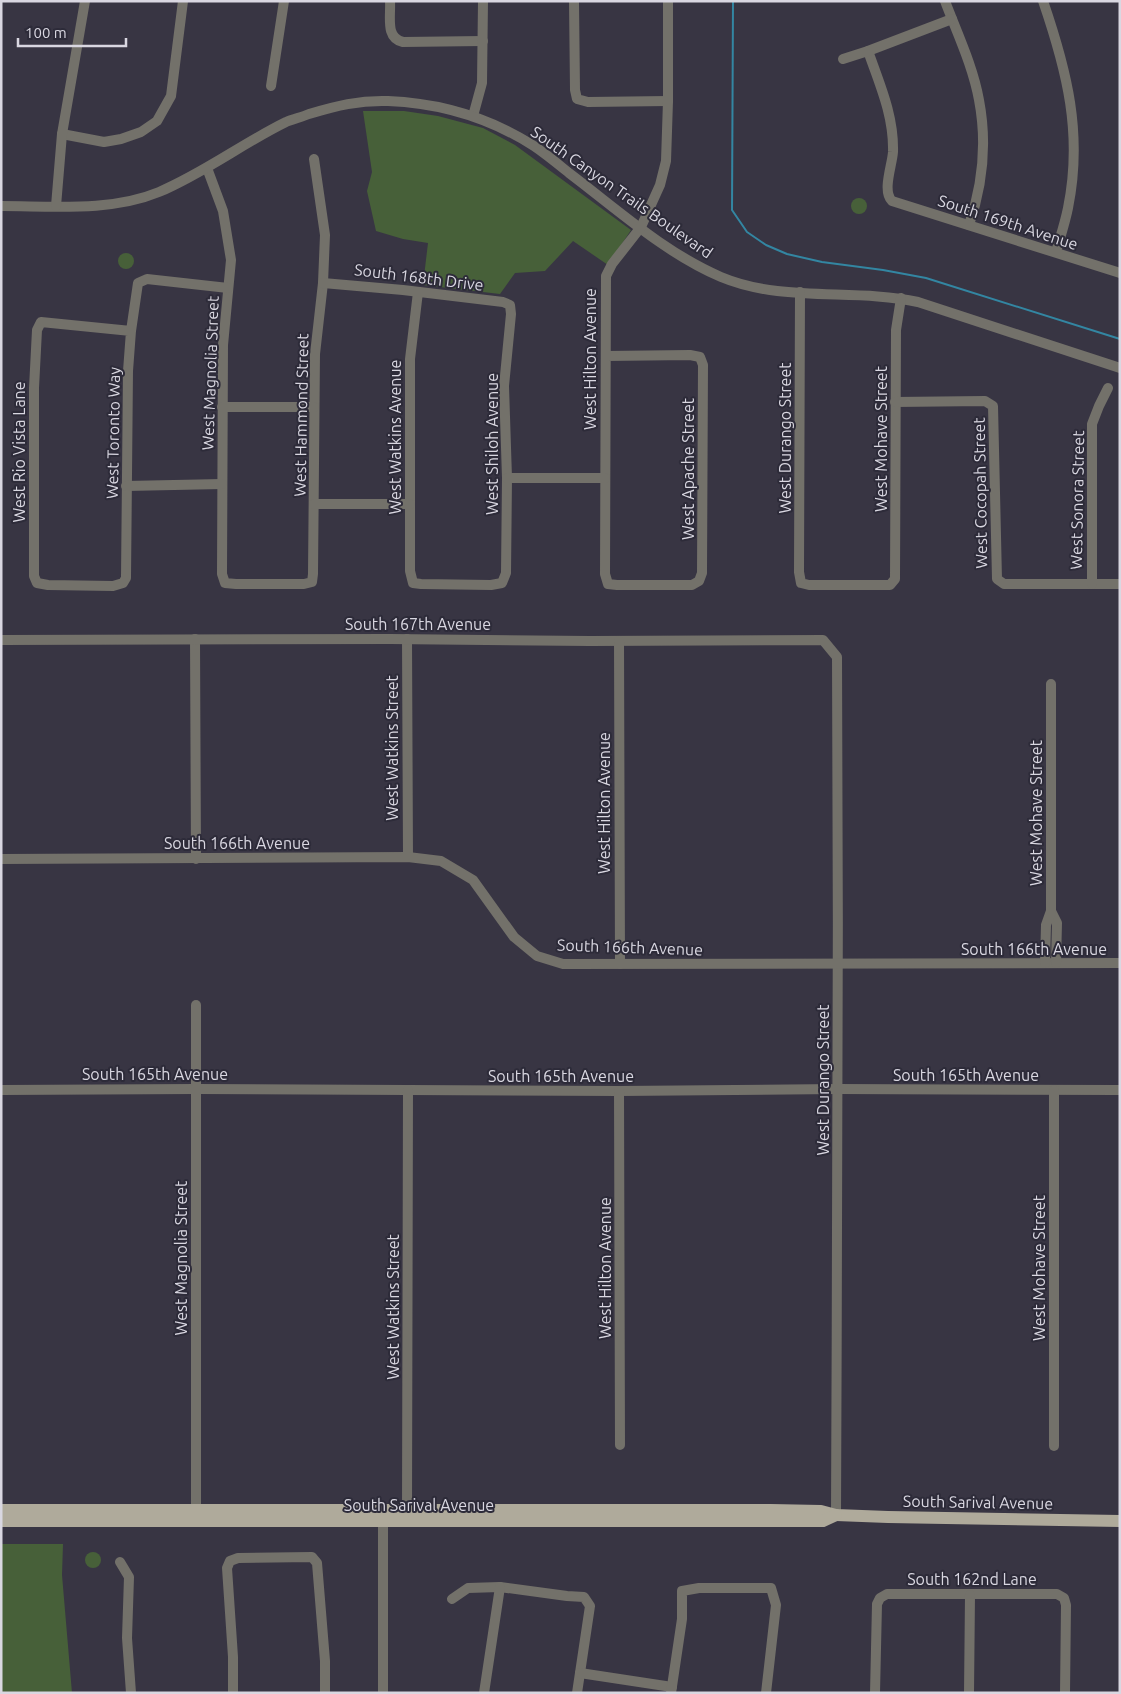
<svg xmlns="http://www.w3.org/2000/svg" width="1121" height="1694" font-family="Ubuntu,sans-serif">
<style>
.green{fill:#476039}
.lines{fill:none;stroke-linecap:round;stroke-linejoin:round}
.stream{stroke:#3386a2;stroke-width:2}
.minor{stroke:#73716a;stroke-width:10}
.major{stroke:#afaa9b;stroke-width:12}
.labels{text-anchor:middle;stroke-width:4;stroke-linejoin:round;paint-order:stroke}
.street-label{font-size:16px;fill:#d9d7e1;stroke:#2d2b39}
</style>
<rect width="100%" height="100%" fill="#383543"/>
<g class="green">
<polygon points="363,111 404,111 438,116 483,128 515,145 631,230 608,265 573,241 545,271 515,273 500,294 423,285 428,243 403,239 376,231 367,191 372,172"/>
<circle cx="859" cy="206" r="8"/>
<circle cx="126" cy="261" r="8"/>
<polygon points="1,1544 63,1544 62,1575 72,1693 1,1693"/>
<circle cx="93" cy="1560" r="8"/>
</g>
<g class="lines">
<polyline class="stream" points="733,1 732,210 747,232 766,245 787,254 822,262 883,270 926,278 1120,339"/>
<g class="minor">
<path d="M390 1C391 17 385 38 403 42L483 41"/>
<polyline points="574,1 575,90 577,99 588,102 668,101"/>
<path d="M945 1C957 33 973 66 979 100 987 142 983 184 969 225"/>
<path d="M1043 1C1067 71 1083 134 1068 208 1065 223 1060 238 1056 252"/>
<path d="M868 51C880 85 894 116 893 152 892 166 882 191 892 201L1120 273"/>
<polyline points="843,59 868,51 952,19"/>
<polyline points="271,86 284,1"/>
<polyline points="473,116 482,83 483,1"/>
<polyline points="62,134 104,142 121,139 141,132 157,121 171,96 183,1"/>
<polyline points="207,168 223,211 231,260 223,345 222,574 225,583 236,584 304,584 312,582 313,574 315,354 323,283 325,235 314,159"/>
<path d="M1 206C52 206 111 212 159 192 204 173 243 143 286 122 293 119 302 117 309 114 336 106 359 100 388 101 439 103 490 118 534 146 546 154 558 164 569 173 618 210 665 253 721 277 783 303 854 288 918 302L1120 368"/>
<polyline points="56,206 62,134 85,1"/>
<polyline points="323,283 403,290 503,302 510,305 511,314 504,386 507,478 506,573 502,583 491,585 421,584 413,583 410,571 410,359 418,292"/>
<polyline points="800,292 799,572 801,583 809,585 890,585 895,579 896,330 901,298"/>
<polyline points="131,331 41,322 37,330 34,388 34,576 37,583 48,585 113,586 123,583 126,578 128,371 131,331 138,283 147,279 228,288"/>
<polyline points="606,356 690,355 700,357 703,365 702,573 699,581 692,585 617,585 608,584 605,574 606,276 612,264 641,227 660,185 666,161 668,101 668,1"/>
<polyline points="895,402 985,401 993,406 997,579 1004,584 1120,584"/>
<polyline points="222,407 314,407"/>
<polyline points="507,478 605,478"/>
<polyline points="126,486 222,484"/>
<polyline points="314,504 410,504"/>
<polyline points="1092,584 1092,424 1099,406 1108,388"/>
<polyline points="195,639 196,859"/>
<polyline points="407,639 408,857"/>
<path d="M1 640 390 639 590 641 823 640 837 657C839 943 837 1229 836 1515"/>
<polyline points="619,641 620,964"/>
<polyline points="1,859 408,857 441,861 473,880 514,937 537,956 563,964 1120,963"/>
<polyline points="1051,911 1057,923 1056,963"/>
<polyline points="1045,963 1046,925 1051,911 1051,684"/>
<polyline points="196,1005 196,1510"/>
<polyline points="1,1090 196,1089 619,1091 837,1089 1120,1090"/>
<polyline points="408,1090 407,1511 410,1516"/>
<polyline points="1054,1090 1054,1446"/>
<polyline points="619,1091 620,1445"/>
<polyline points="381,1514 383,1522 383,1693"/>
<polyline points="120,1562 129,1577 127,1638 131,1693"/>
<polyline points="452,1599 468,1588 500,1587 567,1596 584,1597 590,1606 577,1693"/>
<polyline points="580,1673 672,1687"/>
<polyline points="233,1693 233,1657 227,1568 230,1561 238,1558 312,1557 317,1563 325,1661 325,1693"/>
<polyline points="484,1693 500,1587"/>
<polyline points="671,1693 682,1619 682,1591 699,1588 771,1588 776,1605 766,1693"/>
<polyline points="875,1693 877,1604 880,1598 887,1594 1057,1594 1064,1598 1066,1605 1065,1693"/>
<polyline points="969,1693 970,1595"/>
</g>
<g class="major">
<polyline points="1,1510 771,1510 821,1511 836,1515 888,1517 1120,1521"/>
<polyline points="1,1521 823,1521 836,1515"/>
</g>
</g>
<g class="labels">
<g class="street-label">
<text transform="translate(622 192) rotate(35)" y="6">South Canyon Trails Boulevard</text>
<text transform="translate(1008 222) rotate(18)" y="6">South 169th Avenue</text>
<text transform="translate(419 277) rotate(7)" y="6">South 168th Drive</text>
<text transform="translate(590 359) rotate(-90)" y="6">West Hilton Avenue</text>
<text transform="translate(210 373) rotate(-88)" y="6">West Magnolia Street</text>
<text transform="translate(301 415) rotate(-89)" y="6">West Hammond Street</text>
<text transform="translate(113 433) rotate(-89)" y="6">West Toronto Way</text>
<text transform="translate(395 437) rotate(-90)" y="6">West Watkins Avenue</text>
<text transform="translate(785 438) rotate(-90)" y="6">West Durango Street</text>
<text transform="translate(881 439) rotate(-90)" y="6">West Mohave Street</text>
<text transform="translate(492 444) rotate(-90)" y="6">West Shiloh Avenue</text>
<text transform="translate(19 452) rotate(-90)" y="6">West Rio Vista Lane</text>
<text transform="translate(688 469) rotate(-90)" y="6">West Apache Street</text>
<text transform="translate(980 493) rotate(-91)" y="6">West Cocopah Street</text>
<text transform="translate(1077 500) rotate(-89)" y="6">West Sonora Street</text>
<text x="418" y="630">South 167th Avenue</text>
<text transform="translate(392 748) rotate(-90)" y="6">West Watkins Street</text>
<text transform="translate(604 803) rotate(-90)" y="6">West Hilton Avenue</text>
<text transform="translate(1036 813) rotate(-90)" y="6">West Mohave Street</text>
<text x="237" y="849">South 166th Avenue</text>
<text transform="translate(630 947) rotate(2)" y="6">South 166th Avenue</text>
<text x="1034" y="955">South 166th Avenue</text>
<text x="155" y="1080">South 165th Avenue</text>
<text x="966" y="1081">South 165th Avenue</text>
<text x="561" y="1082">South 165th Avenue</text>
<text transform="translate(823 1080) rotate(-90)" y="6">West Durango Street</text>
<text transform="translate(181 1258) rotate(-90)" y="6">West Magnolia Street</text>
<text transform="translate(605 1268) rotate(-90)" y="6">West Hilton Avenue</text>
<text transform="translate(1039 1268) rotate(-90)" y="6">West Mohave Street</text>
<text transform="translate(393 1307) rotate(-90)" y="6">West Watkins Street</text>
<text transform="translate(978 1502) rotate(1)" y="6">South Sarival Avenue</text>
<text x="419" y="1511">South Sarival Avenue</text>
<text x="972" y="1585">South 162nd Lane</text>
</g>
</g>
<rect width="1121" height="1694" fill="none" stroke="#d9d7e1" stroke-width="5"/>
<path d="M18 38v8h108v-8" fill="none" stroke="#d9d7e1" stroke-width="2.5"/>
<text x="25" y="38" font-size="15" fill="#d9d7e1" stroke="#2d2b39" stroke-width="4" paint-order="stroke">100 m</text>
</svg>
